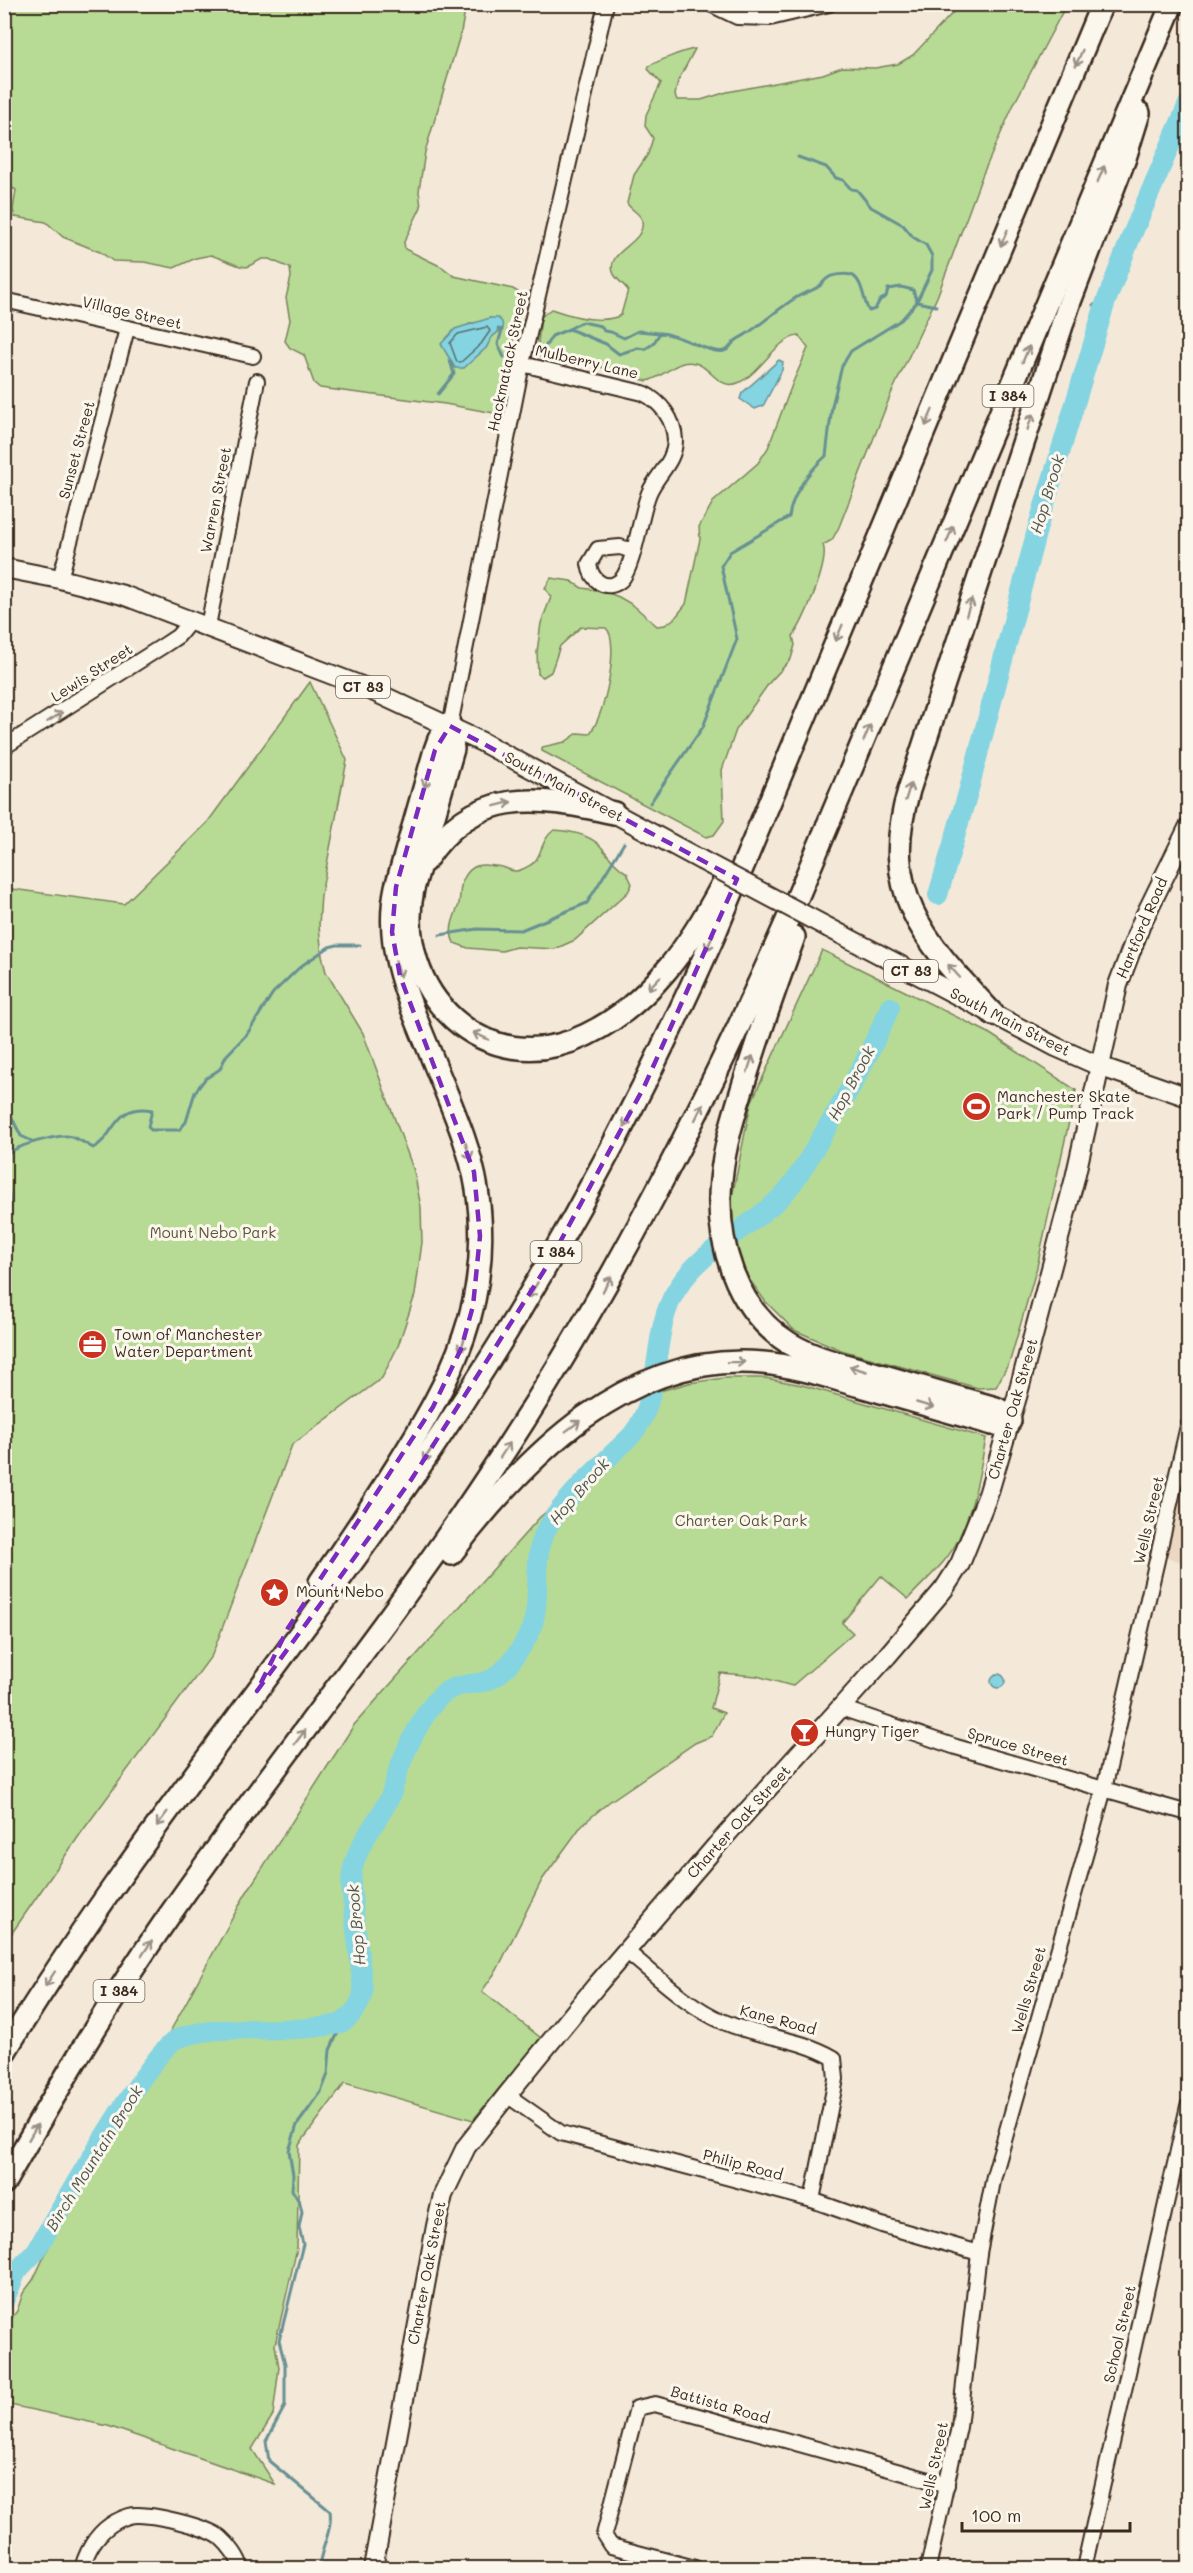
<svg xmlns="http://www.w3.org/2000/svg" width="1193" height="2573" font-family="Mali,sans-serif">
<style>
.built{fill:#ecd8c2}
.green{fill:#b7db95;stroke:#79825a;stroke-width:1.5;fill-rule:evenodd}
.water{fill:#85d4e1;stroke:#679093;stroke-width:1.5}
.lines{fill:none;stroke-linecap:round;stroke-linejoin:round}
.shore{stroke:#596e6c;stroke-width:1.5}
.stream{stroke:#679093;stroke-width:3}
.river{stroke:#85d4e1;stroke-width:20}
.minor-casing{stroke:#3b2a1e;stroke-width:18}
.major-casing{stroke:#3b2a1e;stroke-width:22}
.highway-casing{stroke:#3b2a1e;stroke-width:26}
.minor{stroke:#fbf7ec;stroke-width:14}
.major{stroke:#fbf7ec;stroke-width:18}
.highway{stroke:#fbf7ec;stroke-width:21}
.major-bridge-casing{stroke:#3b2a1e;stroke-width:22;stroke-linecap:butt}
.major-bridge{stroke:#fbf7ec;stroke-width:18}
.oneway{stroke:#9b9085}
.marked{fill:none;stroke:#7b2cbf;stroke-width:4.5;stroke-dasharray:12 8;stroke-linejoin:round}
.labels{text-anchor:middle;stroke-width:6;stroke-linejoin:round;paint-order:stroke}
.shield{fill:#fbf7ec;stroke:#75685c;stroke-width:1.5}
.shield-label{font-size:14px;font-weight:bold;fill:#3b2a1e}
.street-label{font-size:15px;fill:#3b2a1e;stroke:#fbf7ec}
.poi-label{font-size:15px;fill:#3b2a1e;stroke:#fbf7ec;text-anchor:start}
.park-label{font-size:15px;fill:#5a563c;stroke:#fbf7ec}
.water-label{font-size:16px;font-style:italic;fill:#4e544f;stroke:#fbf7ec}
</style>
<rect width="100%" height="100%" fill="#f4e9d9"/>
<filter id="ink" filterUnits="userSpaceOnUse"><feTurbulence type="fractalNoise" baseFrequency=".0167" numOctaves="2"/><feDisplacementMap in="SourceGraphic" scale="12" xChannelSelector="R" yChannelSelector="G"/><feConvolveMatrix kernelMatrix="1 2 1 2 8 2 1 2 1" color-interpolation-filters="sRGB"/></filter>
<g filter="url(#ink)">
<polygon class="built" points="1188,1455 1188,1564 1164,1557"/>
<g class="green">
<path d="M5 5H466L461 32 425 152 419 191 421 207 404 242 405 249 442 267 454 276 513 289 523 295 498 411 494 413 445 404 320 388 314 383 304 355 290 348 285 341 290 320 286 298 291 277 290 268 269 259H262L247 267 240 266 211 255 196 258 174 268 144 262 113 261 100 252 63 237 46 222 15 217 13 210 16 190 5 184ZM490 318 503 328 492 337 486 348 450 363 449 354 470 323H480Z"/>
<path d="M960 5H1066L1014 104 982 176 937 297 891 394 839 527 832 540 823 545C830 560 804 623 793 636L795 645 791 659 769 683 736 730 722 770 724 821 714 835 706 837 542 751V747L565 742 578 733 589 734C604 720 621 641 606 628L581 627 560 646 551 672 543 677 538 674 537 652 541 623 551 597 545 588 551 578 571 581 582 588 603 591 619 597 633 605 657 626 665 625 675 618 686 604 700 539 699 527 713 502 758 463 768 448 793 382 808 348 799 336C777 337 760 374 738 383 720 390 712 370 698 364 678 356 666 377 647 381L540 349 538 342 541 317 551 309C571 316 602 325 621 315L628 290C624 284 615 279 613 272 606 250 646 244 642 221 641 213 630 210 627 203L634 175 648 154 653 138 645 126 646 115 661 83 648 69 649 66C658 61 688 49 695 49L678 81 675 95 677 100H701L727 92 823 74 842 67 875 68 898 64 913 55Z"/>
<polygon points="310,682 347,760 321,895 319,926 322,956 326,972 363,1033 414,1171 421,1207 422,1242 415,1295 398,1346 382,1378 292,1445 212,1655 81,1833 5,1943 5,888 124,904 207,823"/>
<path d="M554 830C572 831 592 835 603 849 611 859 616 866 627 873L632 884 628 892 575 940 555 949 516 947 502 951 468 948 454 943C448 931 453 919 458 907 461 898 459 888 463 880 472 861 484 864 502 867 507 868 510 871 515 871 521 871 527 867 532 864 542 858 540 840 554 830Z"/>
<polygon points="822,950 987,1032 1076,1090 1037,1267 1010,1361 996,1387 978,1388 841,1350 794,1330 765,1301 744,1272 736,1246 731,1202 751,1103"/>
<path d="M724 1378H765L802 1385 986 1438C980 1471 974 1507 959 1538 948 1562 925 1580 908 1599L881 1576 842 1623 853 1633 792 1686 757 1676 720 1673 711 1708 724 1713 712 1736 695 1743 609 1802 582 1825 542 1880 497 1970 482 1991 541 2038 473 2120 345 2083 299 2145 297 2248 275 2345 279 2367 273 2415 252 2449 275 2484 108 2426 5 2404V2327L17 2311 23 2293 33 2280 73 2196 166 2039 245 1895 354 1725 540 1517 580 1484 626 1438 649 1394 689 1383Z"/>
</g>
<g class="water">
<polygon points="490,318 498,318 502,322 503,328 492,337 486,348 464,368 455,368 441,344 455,329"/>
<polygon points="779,360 783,362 782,370 763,406 755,409 740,399 742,393"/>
<circle cx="998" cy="1681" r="7"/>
</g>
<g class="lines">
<polygon class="shore" points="487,327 490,331 481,344 461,362 457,362 450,343 458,334"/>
<g class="stream">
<polyline points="798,157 826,167 836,178 843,180 851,189 857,190 871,207 903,225 913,237 926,245 932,256 932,270 917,301"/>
<polyline points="1093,305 1105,304"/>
<polyline points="498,329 502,330 498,344 504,357"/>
<polyline points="569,329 582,322 601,326 604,331 611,332 624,338 638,331 660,333"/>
<path d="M540 355 552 336 569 329 606 344 619 354 638 348 645 349 653 344 660 333C677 333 711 355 724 351 730 350 730 345 734 342 737 339 742 337 745 335 763 323 779 308 797 297 804 293 812 291 818 287 822 285 824 280 828 278 832 275 845 273 851 275 863 279 863 301 869 311L875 309 880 300 886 297 888 289 901 287 913 290 917 302"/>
<polyline points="438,394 454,374 450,360"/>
<path d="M650 803 703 727 737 639 721 566 730 552 789 517C792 494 809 471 826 456L832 406 842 366 851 351 901 320 917 302 936 306"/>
<polyline points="440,935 477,929 521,930 587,903 624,843"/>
<polyline points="4,1111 10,1114 21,1136 34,1142"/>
<path d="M4 1210 9 1207C12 1190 0 1171 7 1156 11 1146 58 1135 67 1136 76 1137 85 1143 93 1148 116 1137 113 1103 152 1110L148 1127 151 1130H179L186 1122 195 1092 205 1079 220 1069 226 1056 247 1034 273 993 301 966 329 947 337 945H360"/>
<path d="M319 2568C320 2549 333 2531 330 2511L269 2461 266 2441 285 2406V2364L279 2341 303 2244 299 2227 302 2212 300 2203 292 2190 293 2175 289 2151 297 2125 321 2092 328 2074 330 2050 343 2022"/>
</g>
<g class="river">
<polyline points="938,895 969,789 1038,526 1105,304 1131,237 1188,104"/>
<path d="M4 2301 17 2271 36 2251C56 2217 152 2047 179 2038 223 2022 274 2034 319 2027 326 2026 335 2026 341 2023 352 2017 363 2002 363 1990L351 1887C350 1850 375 1828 390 1797 394 1787 396 1776 400 1766 407 1746 427 1706 444 1693 455 1684 470 1685 483 1682 501 1679 515 1657 524 1643 544 1613 533 1578 540 1545 548 1511 606 1461 632 1435 665 1394 649 1333 677 1289 702 1249 750 1228 782 1196 799 1178 810 1156 822 1136 848 1094 871 1052 890 1007"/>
</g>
<defs>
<g id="minor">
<polyline points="710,4 737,17 770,18 829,4"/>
<polyline points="4,300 253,356"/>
<path d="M522 364 643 393C661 402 674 419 675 440 675 462 657 474 649 493 641 512 634 567 621 580 606 593 591 580 589 564L598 549 620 547 633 551"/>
<polyline points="60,579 127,329"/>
<polyline points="208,626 257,381"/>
<polyline points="450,726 522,364 606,4"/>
<polyline points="4,747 166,644 178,636 191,620"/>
<polyline points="841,1708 956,1747 1188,1813"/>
<path d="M626 1951C656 1975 688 2007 724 2022 760 2038 798 2037 834 2058L836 2079 812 2200"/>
<polyline points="507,2095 561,2133 812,2200 882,2225 979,2253"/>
<path d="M82 2568C89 2544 103 2524 129 2516 145 2511 209 2527 221 2538 229 2545 239 2558 241 2568"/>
<polyline points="695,2568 611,2546 604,2535 637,2408 655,2404 947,2485"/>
<polyline points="928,2568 959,2427 979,2253 994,2176 1104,1789 1188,1426"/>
<polyline points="1084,2568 1188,2106"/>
</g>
<g id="major">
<polyline points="4,568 60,579 123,595 364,687 482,742 701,860"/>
<polyline points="829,928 1056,1047 1099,1066 1188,1097"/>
<polyline points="373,2568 436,2226 443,2195 466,2147 507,2095 596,1986 716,1846 887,1656 944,1589 960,1564 988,1495 1017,1397 1075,1178 1118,985 1141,924 1188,828"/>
</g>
<g id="highway">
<path d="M450 726 453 749 413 889C392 992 485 1084 586 1035 649 1005 690 945 722 885"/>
<path d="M425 861C475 786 537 796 614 813"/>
<path d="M993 1014C926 942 878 895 909 790L1069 304 1125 158 1139 113"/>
<path d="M451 1554C526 1456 629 1350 763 1363 796 1366 828 1377 860 1386 904 1399 948 1411 992 1424H1001L1010 1421 1004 1413 996 1408C956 1397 915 1385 874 1373 846 1365 815 1359 789 1343 735 1310 715 1240 721 1180 724 1147 734 1115 744 1083 759 1034 776 986 794 937"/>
<path d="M320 1582C346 1545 371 1507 395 1469 452 1378 494 1301 477 1189 470 1146 451 1105 435 1065 412 1007 382 951 396 887L435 750 439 739 450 726"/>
<path d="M4 2053C126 1851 279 1671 412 1478 530 1307 629 1127 713 938L1102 4"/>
<path d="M4 2183C57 2090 111 1998 173 1910 274 1765 388 1627 486 1479 610 1295 709 1098 798 896L1172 4"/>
</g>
</defs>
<use href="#minor" class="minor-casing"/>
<use href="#major" class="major-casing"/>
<use href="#highway" class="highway-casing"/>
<use href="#minor" class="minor"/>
<use href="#major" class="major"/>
<use href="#highway" class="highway"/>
<defs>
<polyline id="major-bridge" points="701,860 829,928"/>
</defs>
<use href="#major-bridge" class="major-bridge-casing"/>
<use href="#major-bridge" class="major-bridge"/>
</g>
<defs><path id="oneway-shaft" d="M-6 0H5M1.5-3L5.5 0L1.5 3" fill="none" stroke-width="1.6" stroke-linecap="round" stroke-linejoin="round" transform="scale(1.5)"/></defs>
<g class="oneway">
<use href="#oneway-shaft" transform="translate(1079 58) rotate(113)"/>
<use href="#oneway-shaft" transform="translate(1101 174) rotate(-67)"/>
<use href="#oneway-shaft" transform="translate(1004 238) rotate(113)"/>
<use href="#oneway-shaft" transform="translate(1026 354) rotate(-67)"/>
<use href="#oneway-shaft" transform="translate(929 418) rotate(113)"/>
<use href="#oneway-shaft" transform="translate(1030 422) rotate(-72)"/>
<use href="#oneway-shaft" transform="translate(950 534) rotate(-67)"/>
<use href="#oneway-shaft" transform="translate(969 607) rotate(-72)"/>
<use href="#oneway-shaft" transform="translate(839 633) rotate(113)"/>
<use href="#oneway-shaft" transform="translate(55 717) rotate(-32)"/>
<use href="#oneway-shaft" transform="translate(867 733) rotate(-67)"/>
<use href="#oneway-shaft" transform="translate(427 779) rotate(106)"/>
<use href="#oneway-shaft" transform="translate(908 792) rotate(-73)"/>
<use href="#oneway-shaft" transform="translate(503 804) rotate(-14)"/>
<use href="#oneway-shaft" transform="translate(710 942) rotate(114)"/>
<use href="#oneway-shaft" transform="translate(398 969) rotate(73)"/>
<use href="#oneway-shaft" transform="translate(954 971) rotate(-132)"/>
<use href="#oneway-shaft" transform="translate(654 983) rotate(134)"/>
<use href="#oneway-shaft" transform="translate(481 1036) rotate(-155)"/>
<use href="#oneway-shaft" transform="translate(750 1064) rotate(-72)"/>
<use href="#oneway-shaft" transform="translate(699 1112) rotate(-64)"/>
<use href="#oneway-shaft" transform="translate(628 1119) rotate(117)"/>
<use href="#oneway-shaft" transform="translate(468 1151) rotate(73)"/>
<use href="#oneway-shaft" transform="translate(607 1284) rotate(-60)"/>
<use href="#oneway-shaft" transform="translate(533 1290) rotate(121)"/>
<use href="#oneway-shaft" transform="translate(463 1343) rotate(109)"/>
<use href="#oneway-shaft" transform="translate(736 1362) rotate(-1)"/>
<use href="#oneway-shaft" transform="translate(858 1369) rotate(-164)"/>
<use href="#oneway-shaft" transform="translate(925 1405) rotate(16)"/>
<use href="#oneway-shaft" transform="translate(573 1426) rotate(-37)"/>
<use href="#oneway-shaft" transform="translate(505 1450) rotate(-57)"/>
<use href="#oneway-shaft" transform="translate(428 1454) rotate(124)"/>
<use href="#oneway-shaft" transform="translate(300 1737) rotate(-53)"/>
<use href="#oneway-shaft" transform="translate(162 1819) rotate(127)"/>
<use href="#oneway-shaft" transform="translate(147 1948) rotate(-56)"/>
<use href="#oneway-shaft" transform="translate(50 1979) rotate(123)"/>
<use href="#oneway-shaft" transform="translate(33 2132) rotate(-60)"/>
</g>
</g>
<path class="marked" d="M450 726 737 879 644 1087 547 1266 411 1480 257 1691 288 1628 433 1407 461 1349 473 1306 480 1236 474 1172 400 976 392 932 396 887 435 750Z"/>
<defs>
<symbol id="stadium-disc" viewBox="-11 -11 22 22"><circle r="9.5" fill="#c8321e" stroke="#fbf7ec"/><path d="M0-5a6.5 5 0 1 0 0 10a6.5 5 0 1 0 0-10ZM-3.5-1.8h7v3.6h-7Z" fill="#fff"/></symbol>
<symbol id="office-disc" viewBox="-11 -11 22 22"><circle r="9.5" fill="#c8321e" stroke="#fbf7ec"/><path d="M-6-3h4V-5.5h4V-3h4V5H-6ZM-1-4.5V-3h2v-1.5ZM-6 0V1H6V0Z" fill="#fff"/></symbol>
<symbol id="sight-disc" viewBox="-11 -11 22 22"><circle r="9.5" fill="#c8321e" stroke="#fbf7ec"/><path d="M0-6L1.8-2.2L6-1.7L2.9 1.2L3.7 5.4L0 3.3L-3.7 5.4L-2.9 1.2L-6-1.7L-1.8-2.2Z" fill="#fff"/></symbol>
<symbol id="bar-disc" viewBox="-11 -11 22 22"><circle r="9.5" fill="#c8321e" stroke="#fbf7ec"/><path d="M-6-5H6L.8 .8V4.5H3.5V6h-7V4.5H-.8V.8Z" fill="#fff"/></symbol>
</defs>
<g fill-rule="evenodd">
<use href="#stadium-disc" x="960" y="1090" width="33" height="33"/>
<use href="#office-disc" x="76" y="1328" width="33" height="33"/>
<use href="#sight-disc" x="258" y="1576" width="33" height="33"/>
<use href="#bar-disc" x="788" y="1716" width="33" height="33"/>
</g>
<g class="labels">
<g class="shield">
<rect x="982.5" y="385" width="51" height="22" rx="4.5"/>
<rect x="336" y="676" width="54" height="22" rx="4.5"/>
<rect x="884" y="960" width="54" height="22" rx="4.5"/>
<rect x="530.5" y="1241" width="51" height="22" rx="4.5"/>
<rect x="93.5" y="1980" width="51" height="22" rx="4.5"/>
</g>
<g class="shield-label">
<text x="1008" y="401">I 384</text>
<text x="363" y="692">CT 83</text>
<text x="911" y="976">CT 83</text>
<text x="556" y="1257">I 384</text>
<text x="119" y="1996">I 384</text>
</g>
<g class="street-label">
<text transform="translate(132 313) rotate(13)" y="5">Village Street</text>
<text transform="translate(508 361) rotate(-78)" y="5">Hackmatack Street</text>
<text transform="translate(587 362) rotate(13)" y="5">Mulberry Lane</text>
<text transform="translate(77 450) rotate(-75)" y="5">Sunset Street</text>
<text transform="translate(216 500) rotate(-79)" y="5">Warren Street</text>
<text transform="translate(92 673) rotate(-33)" y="5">Lewis Street</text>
<text transform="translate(564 787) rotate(28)" y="5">South Main Street</text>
<text transform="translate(1142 928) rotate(-67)" y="5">Hartford Road</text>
<text transform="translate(1010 1022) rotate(27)" y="5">South Main Street</text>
<text transform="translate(1013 1409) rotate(-74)" y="5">Charter Oak Street</text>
<text transform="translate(1149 1520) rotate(-77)" y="5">Wells Street</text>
<text transform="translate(1018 1747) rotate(16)" y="5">Spruce Street</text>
<text transform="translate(739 1822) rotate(-48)" y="5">Charter Oak Street</text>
<text transform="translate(1029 1990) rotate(-74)" y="5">Wells Street</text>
<text transform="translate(778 2020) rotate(15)" y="5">Kane Road</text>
<text transform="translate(743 2165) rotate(15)" y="5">Philip Road</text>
<text transform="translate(427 2273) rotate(-79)" y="5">Charter Oak Street</text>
<text transform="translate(1120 2334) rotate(-77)" y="5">School Street</text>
<text transform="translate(720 2405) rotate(16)" y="5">Battista Road</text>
<text transform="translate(934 2466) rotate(-78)" y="5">Wells Street</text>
</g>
<g class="poi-label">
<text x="997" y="1102">Manchester Skate<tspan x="997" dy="17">Park / Pump Track</tspan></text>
<text x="114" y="1340">Town of Manchester<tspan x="114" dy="17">Water Department</tspan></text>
<text x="296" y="1597">Mount Nebo</text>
<text x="825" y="1737">Hungry Tiger</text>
</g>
<g class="park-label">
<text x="213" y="1238">Mount Nebo Park</text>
<text x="741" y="1526">Charter Oak Park</text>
</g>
<g class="water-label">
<text transform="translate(1047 494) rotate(-73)" y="6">Hop Brook</text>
<text transform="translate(851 1083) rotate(-62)" y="6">Hop Brook</text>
<text transform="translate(579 1491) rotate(-49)" y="6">Hop Brook</text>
<text transform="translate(356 1925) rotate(-95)" y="6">Hop Brook</text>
<text transform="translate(94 2158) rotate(-58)" y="6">Birch Mountain Brook</text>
</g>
</g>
<rect width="1193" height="2573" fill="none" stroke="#fbf7ec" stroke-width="24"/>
<rect x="12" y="12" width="1169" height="2549" fill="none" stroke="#3b2a1e" stroke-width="2" filter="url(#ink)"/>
<path d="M962 2522v9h168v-9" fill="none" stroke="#3b2a1e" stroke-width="3"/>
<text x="971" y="2522" font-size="18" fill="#3b2a1e" stroke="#fbf7ec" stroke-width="4.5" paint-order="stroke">100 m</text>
</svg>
